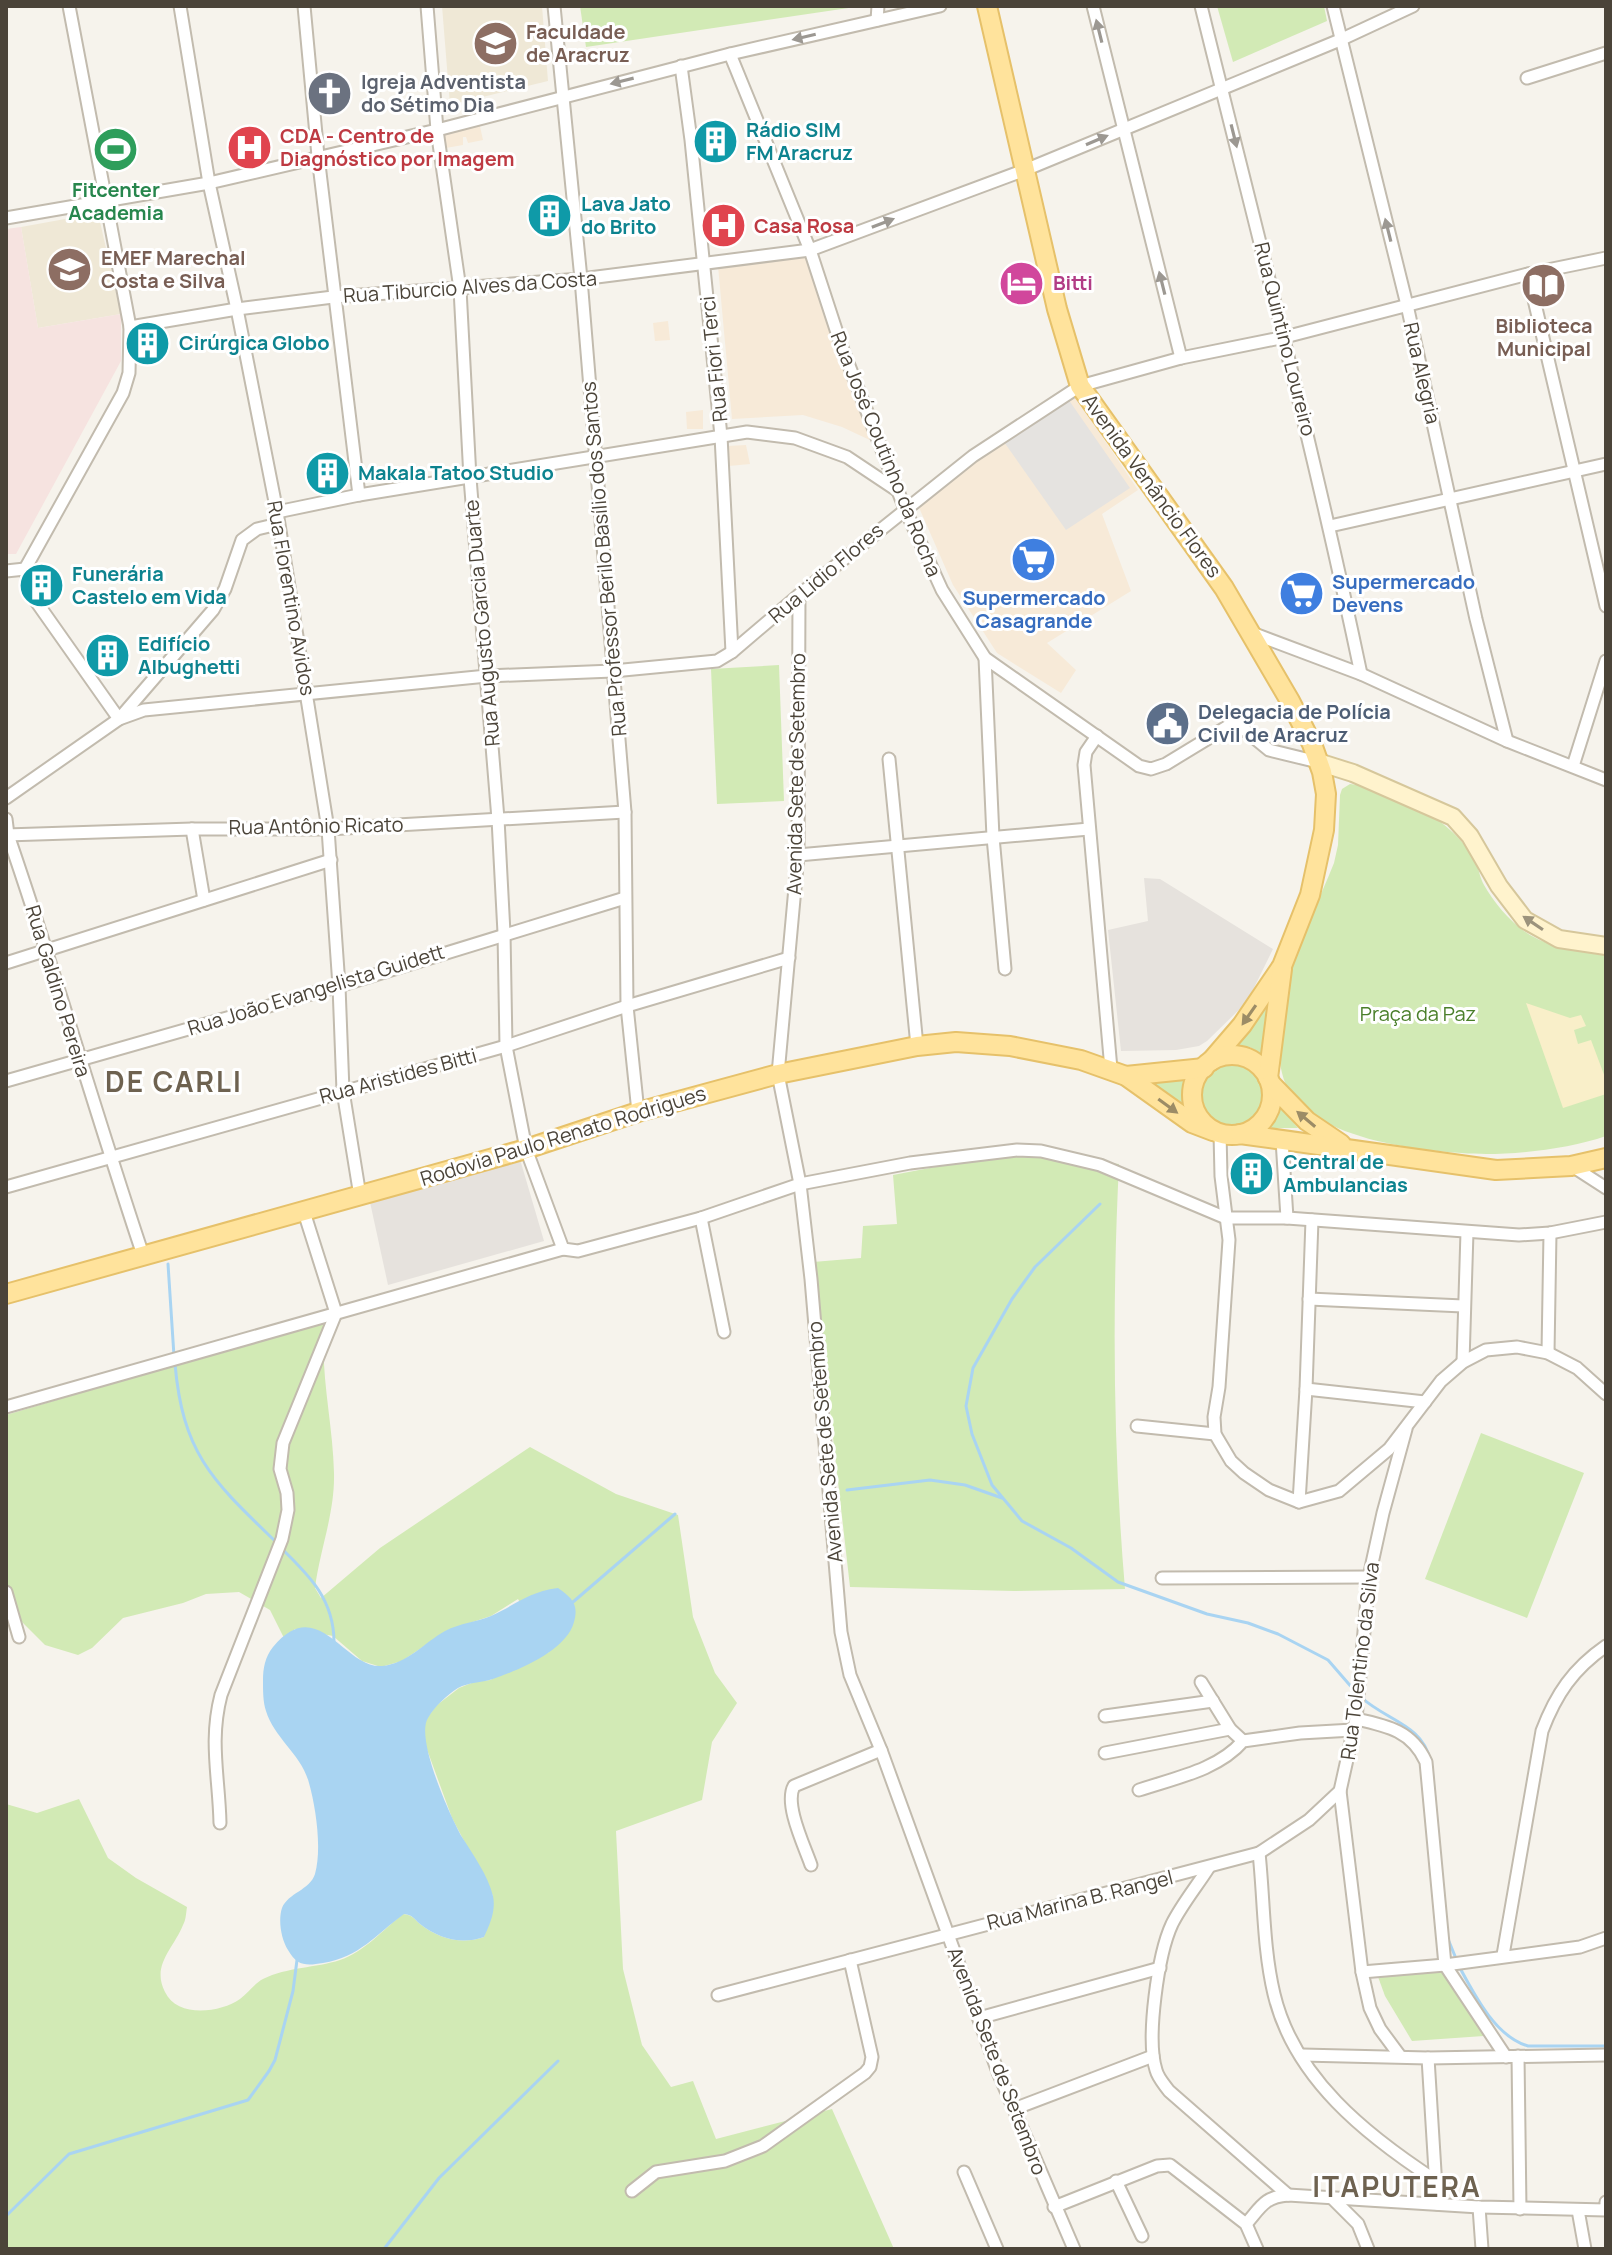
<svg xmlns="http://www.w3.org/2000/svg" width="1612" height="2255" font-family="Manrope,sans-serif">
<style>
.commercial{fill:#f7ead8}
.industrial{fill:#e6e2dd}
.education{fill:#efe8d6}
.medical{fill:#f6e3e0}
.green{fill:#d2eab5}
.sand{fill:#f9efc9}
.parking{fill:#e5e3e0}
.water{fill:#a9d4f2}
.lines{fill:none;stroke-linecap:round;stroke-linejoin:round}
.stream{stroke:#a9d4f2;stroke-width:3}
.street-casing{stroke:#c2bbae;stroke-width:15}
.secondary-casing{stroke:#d6c79b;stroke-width:20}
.primary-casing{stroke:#e6c16a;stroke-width:22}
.street{stroke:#fff;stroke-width:11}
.secondary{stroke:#fff3cd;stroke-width:16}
.primary{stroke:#ffe39c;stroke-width:18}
.oneway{fill:#9c9892}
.oneway2{fill:#9c937c}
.oneway3{fill:#9c8c66}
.labels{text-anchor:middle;stroke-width:6;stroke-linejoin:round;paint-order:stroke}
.education-label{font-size:20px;font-weight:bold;fill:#785e54;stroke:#fff;text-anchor:start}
.worship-label{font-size:20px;font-weight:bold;fill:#5b616d;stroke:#fff;text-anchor:start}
.culture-label{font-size:20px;font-weight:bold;fill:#0d838f;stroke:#fff;text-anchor:start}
.health-label{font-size:20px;font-weight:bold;fill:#be3a42;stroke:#fff;text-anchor:start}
.leisure-label{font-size:20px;font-weight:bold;fill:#27864d;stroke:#fff}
.hotel-label{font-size:20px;font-weight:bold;fill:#b23c85;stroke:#fff;text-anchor:start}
.street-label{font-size:20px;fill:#4b4439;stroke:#fff}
.shop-label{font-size:20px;font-weight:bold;fill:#366cbe;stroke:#fff;text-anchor:start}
.service-label{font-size:20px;font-weight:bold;fill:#4e5e75;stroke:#fff;text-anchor:start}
.park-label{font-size:20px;fill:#4a7f2a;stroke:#fff}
.district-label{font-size:28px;font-weight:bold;letter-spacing:2px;fill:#6e6250;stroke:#fff}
</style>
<rect width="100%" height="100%" fill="#f6f3ec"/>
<g class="commercial">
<polygon points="479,122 483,140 468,143 466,137 463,137 463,145 440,149 440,132"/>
<polygon points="805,255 872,441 842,427 803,415 732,419 718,266"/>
<polygon points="668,321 670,340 655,341 653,323"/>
<polygon points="1071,390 1138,490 1102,514 1131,591 1047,643 1076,670 1061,693 997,653 953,585 917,503"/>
<polygon points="703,410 703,429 687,429 686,412"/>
<polygon points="746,445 750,464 729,466 727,446"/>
</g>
<g class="industrial">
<polygon points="1144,878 1160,879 1273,949 1247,1002 1207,1041 1199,1046 1176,1050 1121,1051 1108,930 1148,921"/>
<polygon points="517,1149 544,1241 388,1285 368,1193"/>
</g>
<g class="education">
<polygon points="442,6 542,6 548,81 450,105"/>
<polygon points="98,213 121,314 38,328 21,227"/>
</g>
<polygon class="medical" points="21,227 38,328 121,314 121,361 16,554 6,554 6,229"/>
<g class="green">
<polygon points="580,6 862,6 586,47"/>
<polygon points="1217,6 1324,6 1327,21 1233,62"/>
<polygon points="779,665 784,801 717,804 711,669"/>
<path d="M1350 784C1395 789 1455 821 1476 862 1479 870 1480 878 1484 885 1494 903 1512 924 1530 935 1554 949 1579 951 1606 954V1136C1572 1148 1522 1154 1486 1154 1430 1153 1297 1141 1282 1073 1278 1057 1281 1041 1283 1025 1285 1007 1286 988 1291 970 1302 934 1320 898 1334 863L1338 845 1340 795 1342 789Z"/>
<polygon points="1268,1001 1264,1055 1250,1047 1233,1046 1251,1028"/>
<circle cx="1233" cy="1095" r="34"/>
<polygon points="1190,1073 1185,1093 1187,1112 1150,1084 1150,1079"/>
<polygon points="1278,1108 1281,1108 1298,1128 1272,1128 1270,1125"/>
<path d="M1008 1153 1119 1164C1112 1305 1113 1448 1125 1589L1014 1591 850 1587 813 1262 861 1258 863 1226 897 1224 893 1175Z"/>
<path d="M325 1320C319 1371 333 1422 334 1473 335 1513 320 1549 315 1588L321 1598 380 1548 530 1447 616 1494 678 1515 693 1617 715 1673 737 1703 712 1742 702 1800 616 1831 623 1969 642 2045 671 2087 693 2081 716 2139 832 2109 894 2249H6V1804L37 1813 79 1799 108 1858 136 1878 187 1907C186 1913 186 1920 183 1925 174 1948 151 1965 165 1992 177 2018 220 2013 240 1999 248 1993 255 1983 263 1979 287 1967 316 1968 340 1960 363 1953 385 1928 403 1914 413 1915 413 1918 420 1924 439 1939 462 1945 484 1937L493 1896 452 1818 425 1744 423 1729 426 1719 437 1705 459 1688 474 1682 490 1680 549 1652 518 1599 491 1616 448 1630 402 1661 381 1667 362 1661 333 1636 295 1629 284 1638 270 1610 239 1592 206 1594 183 1603 123 1618 92 1648 78 1655 45 1645 20 1620 6 1615V1415Z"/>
<polygon points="1481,1433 1584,1473 1527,1618 1425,1579"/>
<polygon points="1445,1963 1498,2035 1412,2041 1385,1996 1377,1974"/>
</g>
<polygon class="sand" points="1526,1003 1570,1018 1581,1015 1586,1026 1574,1030 1578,1044 1591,1040 1606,1080 1606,1094 1563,1108"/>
<polygon class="parking" points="1066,396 1130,488 1066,530 1004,442"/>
<path class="water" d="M558 1588C572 1598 579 1604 574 1622 567 1650 519 1670 493 1679 481 1683 469 1682 458 1688 447 1695 435 1706 428 1718 415 1738 450 1816 462 1837 473 1855 488 1875 493 1896 496 1911 490 1924 484 1937 462 1945 439 1939 420 1924 413 1918 413 1915 404 1914 375 1935 360 1957 323 1963 306 1966 297 1966 288 1950 281 1939 278 1920 282 1908 288 1893 310 1890 315 1874 322 1849 316 1808 309 1783 302 1755 274 1738 266 1711 263 1702 263 1691 263 1681 263 1668 265 1657 273 1647 318 1592 344 1669 382 1666 407 1664 425 1642 445 1631 460 1623 477 1622 491 1616 517 1604 528 1592 558 1588Z"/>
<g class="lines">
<g class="stream">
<polyline points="1100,1204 1035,1267 1012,1299 973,1368 966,1406 972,1434 992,1485 1022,1521 1071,1548 1118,1582 1207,1614 1248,1623 1278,1634 1328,1660 1354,1690"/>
<polyline points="168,1264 174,1356"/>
<path d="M175 1364C183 1455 213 1481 276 1542"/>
<polyline points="847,1490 930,1480 965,1485 1002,1498"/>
<path d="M281 1548C310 1576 334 1600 334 1642"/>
<polyline points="573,1602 675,1514"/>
<path d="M1362 1698C1386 1720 1423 1725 1430 1760"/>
<polyline points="1432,1768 1438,1832"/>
<polyline points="1448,1939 1457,1961"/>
<path d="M1460 1968C1475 1996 1496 2037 1528 2046H1606"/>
<polyline points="6,2216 69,2154 248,2100 269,2071 275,2060 293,1991 297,1960"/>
<polyline points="384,2249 439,2178 558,2061"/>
</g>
<defs>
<g id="street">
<polyline points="69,6 130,327 129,373 123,393 25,569 33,597 119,719 144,710 487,676 613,671 717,661 732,652 799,595 973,456 1080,386 1181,358 1285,337 1528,274 1606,258"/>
<polyline points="180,6 209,183 237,309 277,512 328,829 339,986 343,1091 360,1196"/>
<polyline points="304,6 318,156 359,495"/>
<polyline points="427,6 437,130 460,289 470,478 498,819 504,933 506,1046 526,1149 563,1249 578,1251 701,1218 800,1184 910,1163 1017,1150 1041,1151 1100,1165 1226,1218 1287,1218 1519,1235 1550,1233 1606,1222"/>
<polyline points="554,6 581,279 625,812 627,1006 638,1112"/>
<polyline points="1093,6 1181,358"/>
<path d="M1201 6C1256 229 1314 450 1361 674"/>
<polyline points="1333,6 1407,305 1476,619 1507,741"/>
<polyline points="877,20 878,6"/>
<polyline points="730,54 810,250 841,345 905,509 942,590 985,658 1139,766 1151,769 1166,764 1235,722 1269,750 1318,762"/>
<polyline points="681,66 691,140 721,436 732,652"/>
<polyline points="1527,78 1606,53"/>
<polyline points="6,218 209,183 437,130 730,54 940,6"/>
<polyline points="1528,274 1606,606"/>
<polyline points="130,327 237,309 333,297 581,279 810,250 1025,170 1340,40 1413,6"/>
<polyline points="277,512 359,495 747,432 795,438 847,457 898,491"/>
<polyline points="1330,526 1606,464"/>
<polyline points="6,571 25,569"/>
<polyline points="799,595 798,855 778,1074 800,1184 811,1279 841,1632 850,1675 881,1750 998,2072 1074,2249"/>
<polyline points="1252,633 1361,674 1507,741 1606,780"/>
<polyline points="985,658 993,837 1005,969"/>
<polyline points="1097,736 1086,752 1084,765 1111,1069"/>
<polyline points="889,759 917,1046"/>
<polyline points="1573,766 1606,661"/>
<polyline points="6,798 119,719 213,610 225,589 242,540 257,529 278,524"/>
<path d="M6 819 8 835C56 974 96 1115 143 1255"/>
<polyline points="192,829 204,900"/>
<polyline points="6,835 192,829 328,829 625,812"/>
<polyline points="798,855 1089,829"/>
<polyline points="6,963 331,860"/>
<polyline points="6,1081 339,986 625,898"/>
<polyline points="1220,1133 1221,1176 1229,1240 1219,1387 1214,1417 1215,1434 1231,1461 1244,1473 1269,1490 1299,1502 1339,1491 1389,1449 1441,1381 1463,1362 1486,1350 1517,1347 1548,1353 1577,1368 1606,1394"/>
<polyline points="1282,1140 1287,1218"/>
<polyline points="1572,1166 1606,1188"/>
<polyline points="6,1187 506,1046 627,1006 789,958"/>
<polyline points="701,1218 724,1332"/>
<polyline points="1309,1299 1463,1306"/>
<polyline points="1548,1353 1550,1233"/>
<polyline points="1463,1362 1467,1232"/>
<polyline points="1306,1389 1425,1402"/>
<polyline points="6,1407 563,1249"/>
<polyline points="1137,1426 1215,1434"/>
<polyline points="1299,1502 1306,1389 1312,1220"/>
<polyline points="1162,1578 1369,1577"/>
<polyline points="6,1592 19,1637"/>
<polyline points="1201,1682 1230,1729 1243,1741"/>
<polyline points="1105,1716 1213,1701"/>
<path d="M1356 1719C1388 1726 1412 1731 1426 1762L1445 1965 1506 2057"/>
<polyline points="1105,1753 1230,1729"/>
<path d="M1139 1790C1175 1778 1218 1770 1243 1741L1300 1733 1353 1730"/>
<polyline points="1340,1791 1362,1972 1370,2008 1380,2029 1400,2056"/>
<path d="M220 1823C219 1777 209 1741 221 1695L282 1539 288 1510 287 1493 280 1469 283 1443 336 1313 304 1212"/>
<path d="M1259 1853C1264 1899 1263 1948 1274 1994 1294 2078 1366 2135 1435 2180"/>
<path d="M811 1865C804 1845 784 1804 794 1786L881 1750"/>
<path d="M1209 1867C1197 1886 1182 1904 1172 1924 1158 1954 1146 2039 1156 2070 1158 2078 1164 2084 1169 2091L1288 2195"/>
<path d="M1503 1955 1542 1731C1556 1694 1573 1669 1606 1646"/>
<polyline points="1362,1972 1445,1965 1580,1947 1606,1938"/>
<polyline points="718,1995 1259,1853 1309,1820 1340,1791 1356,1719 1369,1577 1383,1513 1406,1429"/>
<polyline points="979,2018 1160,1968"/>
<polyline points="1302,2055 1428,2058 1606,2055"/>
<polyline points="1518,2056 1520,2209"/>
<polyline points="1428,2058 1437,2204"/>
<polyline points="1014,2109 1153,2056"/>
<polyline points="964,2172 997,2249"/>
<polyline points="1116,2181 1142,2236"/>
<polyline points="632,2191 656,2172 725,2161 763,2146 865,2073 870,2067 872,2057 850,1960"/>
<polyline points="1330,2196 1358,2224 1368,2249"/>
<polyline points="1054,2207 1157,2166 1170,2165 1246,2224 1257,2249"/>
<polyline points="1479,2207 1482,2249"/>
<polyline points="1578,2210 1585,2249"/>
<path d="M1246 2224C1261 2207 1264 2197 1288 2195L1479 2207 1606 2210V2202"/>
</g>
<polyline id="secondary" points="1318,762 1353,773 1453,817 1470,836 1499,886 1525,920 1559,939 1606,946"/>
<g id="primary">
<polyline points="987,6 1057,309 1080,386 1224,588 1290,701 1312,744 1322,772 1326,794 1324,830 1310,895 1282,966 1242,1025 1211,1061"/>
<circle cx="1232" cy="1095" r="40"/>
<polyline points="1126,1076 1204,1068"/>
<polyline points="1268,1078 1282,969"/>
<polyline points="1271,1084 1307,1121 1341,1144"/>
<polyline points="1240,1134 1496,1170 1571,1166 1606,1158"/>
<polyline points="6,1294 526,1149 638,1112 778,1074 917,1046 956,1042 1010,1046 1081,1060 1126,1076 1192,1123 1213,1131"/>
</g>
</defs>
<use href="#street" class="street-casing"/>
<use href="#secondary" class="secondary-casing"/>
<use href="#primary" class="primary-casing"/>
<use href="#street" class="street"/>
<use href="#secondary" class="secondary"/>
<use href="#primary" class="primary"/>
</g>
<defs><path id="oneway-solid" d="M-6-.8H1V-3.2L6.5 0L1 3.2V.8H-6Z" transform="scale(2)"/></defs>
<g class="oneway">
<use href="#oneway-solid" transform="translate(1099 31) rotate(-104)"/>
<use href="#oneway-solid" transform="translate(804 37) rotate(167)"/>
<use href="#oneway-solid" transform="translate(622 81) rotate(166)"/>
<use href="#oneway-solid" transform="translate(1234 136) rotate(76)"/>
<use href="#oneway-solid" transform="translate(1097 140) rotate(-23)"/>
<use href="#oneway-solid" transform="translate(883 223) rotate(-21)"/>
<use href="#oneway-solid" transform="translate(1388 230) rotate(-104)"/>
<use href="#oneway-solid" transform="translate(1162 283) rotate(-104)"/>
</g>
<use class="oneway2" href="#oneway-solid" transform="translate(1533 923) rotate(-146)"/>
<g class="oneway3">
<use href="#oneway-solid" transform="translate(1249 1015) rotate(125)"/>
<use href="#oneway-solid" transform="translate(1168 1106) rotate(36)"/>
<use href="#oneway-solid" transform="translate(1306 1119) rotate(-140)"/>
</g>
<defs>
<symbol id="university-disc" viewBox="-11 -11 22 22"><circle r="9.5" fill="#8d6e63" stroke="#fff"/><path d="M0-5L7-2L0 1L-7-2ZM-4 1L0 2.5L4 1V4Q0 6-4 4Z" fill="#fff"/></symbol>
<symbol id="church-disc" viewBox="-11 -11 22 22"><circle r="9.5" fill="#6b7280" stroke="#fff"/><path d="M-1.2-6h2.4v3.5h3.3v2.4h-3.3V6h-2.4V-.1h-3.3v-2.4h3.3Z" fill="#fff"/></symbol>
<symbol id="building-disc" viewBox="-11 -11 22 22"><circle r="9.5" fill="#0f9aa8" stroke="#fff"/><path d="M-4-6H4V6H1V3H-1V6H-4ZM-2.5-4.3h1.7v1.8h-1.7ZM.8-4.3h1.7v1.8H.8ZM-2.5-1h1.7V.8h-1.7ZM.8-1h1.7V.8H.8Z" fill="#fff"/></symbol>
<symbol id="hospital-disc" viewBox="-11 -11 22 22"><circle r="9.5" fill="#e0444e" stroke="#fff"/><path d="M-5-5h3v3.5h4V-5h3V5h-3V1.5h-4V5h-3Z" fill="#fff"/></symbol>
<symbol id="stadium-disc" viewBox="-11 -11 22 22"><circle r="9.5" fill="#2e9e5b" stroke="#fff"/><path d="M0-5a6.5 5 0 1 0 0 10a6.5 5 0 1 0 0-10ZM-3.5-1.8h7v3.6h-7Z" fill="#fff"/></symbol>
<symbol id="school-disc" viewBox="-11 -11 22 22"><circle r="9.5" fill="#8d6e63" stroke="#fff"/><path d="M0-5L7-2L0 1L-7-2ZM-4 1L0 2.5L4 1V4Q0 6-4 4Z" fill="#fff"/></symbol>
<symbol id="hotel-disc" viewBox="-11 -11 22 22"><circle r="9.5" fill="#d1479c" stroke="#fff"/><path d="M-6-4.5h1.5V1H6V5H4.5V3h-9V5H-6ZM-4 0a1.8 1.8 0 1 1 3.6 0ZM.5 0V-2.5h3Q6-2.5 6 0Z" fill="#fff"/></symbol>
<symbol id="library-disc" viewBox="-11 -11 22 22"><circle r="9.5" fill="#8d6e63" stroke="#fff"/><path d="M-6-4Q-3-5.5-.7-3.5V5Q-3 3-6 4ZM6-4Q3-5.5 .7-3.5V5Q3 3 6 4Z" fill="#fff"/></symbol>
<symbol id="supermarket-disc" viewBox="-11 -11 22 22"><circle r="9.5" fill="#3f7fe0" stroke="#fff"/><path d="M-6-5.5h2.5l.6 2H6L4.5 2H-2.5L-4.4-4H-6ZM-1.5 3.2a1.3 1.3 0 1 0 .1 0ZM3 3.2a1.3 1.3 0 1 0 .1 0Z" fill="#fff"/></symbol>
<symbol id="civic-disc" viewBox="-11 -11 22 22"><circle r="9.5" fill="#5c6f8a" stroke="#fff"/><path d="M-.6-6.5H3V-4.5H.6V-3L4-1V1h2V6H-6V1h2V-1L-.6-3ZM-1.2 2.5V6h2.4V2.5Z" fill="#fff"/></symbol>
</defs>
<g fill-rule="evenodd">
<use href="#university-disc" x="470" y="18" width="51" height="51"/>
<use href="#church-disc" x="304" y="68" width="51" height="51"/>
<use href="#building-disc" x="690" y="116" width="51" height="51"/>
<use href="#hospital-disc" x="224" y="122" width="51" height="51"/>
<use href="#stadium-disc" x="90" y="124" width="51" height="51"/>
<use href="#building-disc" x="524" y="190" width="51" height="51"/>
<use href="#hospital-disc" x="698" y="200" width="51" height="51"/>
<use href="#school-disc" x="44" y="244" width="51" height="51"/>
<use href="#hotel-disc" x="996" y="258" width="51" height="51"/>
<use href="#library-disc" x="1518" y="260" width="51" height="51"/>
<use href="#building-disc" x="122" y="318" width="51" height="51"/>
<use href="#building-disc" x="302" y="448" width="51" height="51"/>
<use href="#supermarket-disc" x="1008" y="534" width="51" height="51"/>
<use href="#building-disc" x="16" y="560" width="51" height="51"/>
<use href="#supermarket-disc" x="1276" y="568" width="51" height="51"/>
<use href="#building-disc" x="82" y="630" width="51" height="51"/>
<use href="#civic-disc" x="1142" y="698" width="51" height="51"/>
<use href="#building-disc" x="1226" y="1148" width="51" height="51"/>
</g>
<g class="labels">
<g class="education-label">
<text x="526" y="39">Faculdade<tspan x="526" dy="23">de Aracruz</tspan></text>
<text x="101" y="265">EMEF Marechal<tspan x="101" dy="23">Costa e Silva</tspan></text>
<text x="1544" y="333" text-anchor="middle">Biblioteca<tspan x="1544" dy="23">Municipal</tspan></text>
</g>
<g class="worship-label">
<text x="361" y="89">Igreja Adventista<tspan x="361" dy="23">do Sétimo Dia</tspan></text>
</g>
<g class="culture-label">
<text x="746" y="137">Rádio SIM<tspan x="746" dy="23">FM Aracruz</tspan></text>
<text x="581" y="211">Lava Jato<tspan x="581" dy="23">do Brito</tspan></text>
<text x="179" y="350">Cirúrgica Globo</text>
<text x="358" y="480">Makala Tatoo Studio</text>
<text x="72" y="581">Funerária<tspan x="72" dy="23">Castelo em Vida</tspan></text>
<text x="138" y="651">Edifício<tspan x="138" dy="23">Albughetti</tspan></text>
<text x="1283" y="1169">Central de<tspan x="1283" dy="23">Ambulancias</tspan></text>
</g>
<g class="health-label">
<text x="280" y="143">CDA - Centro de<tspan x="280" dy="23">Diagnóstico por Imagem</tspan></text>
<text x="754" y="233">Casa Rosa</text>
</g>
<g class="leisure-label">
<text x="116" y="197">Fitcenter<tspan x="116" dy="23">Academia</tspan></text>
</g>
<g class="hotel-label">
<text x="1053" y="290">Bitti</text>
</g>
<g class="street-label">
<text transform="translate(470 287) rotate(-4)" y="7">Rua Tiburcio Alves da Costa</text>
<text transform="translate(1285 339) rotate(76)" y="7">Rua Quintino Loureiro</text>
<text transform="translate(714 359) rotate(-96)" y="7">Rua Fiori Terci</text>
<text transform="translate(1422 373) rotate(77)" y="7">Rua Alegria</text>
<text transform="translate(886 454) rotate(68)" y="7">Rua José Coutinho da Rocha</text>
<text transform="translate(1152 486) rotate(54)" y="7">Avenida Venâncio Flores</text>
<text transform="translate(604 559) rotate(-95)" y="7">Rua Professor Berilo Basílio dos Santos</text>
<text transform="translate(826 573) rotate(-40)" y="7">Rua Lidio Flores</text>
<text transform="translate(291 598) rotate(80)" y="7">Rua Florentino Avidos</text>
<text transform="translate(482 623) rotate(-95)" y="7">Rua Augusto Garcia Duarte</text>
<text transform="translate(796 774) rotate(-89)" y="7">Avenida Sete de Setembro</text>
<text transform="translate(316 826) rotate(-1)" y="7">Rua Antônio Ricato</text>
<text transform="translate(316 990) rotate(-17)" y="7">Rua João Evangelista Guidett</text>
<text transform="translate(58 991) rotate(73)" y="7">Rua Galdino Pereira</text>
<text transform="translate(398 1076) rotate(-15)" y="7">Rua Aristides Bitti</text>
<text transform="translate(563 1136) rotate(-17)" y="7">Rodovia Paulo Renato Rodrigues</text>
<text transform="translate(825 1442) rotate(-95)" y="7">Avenida Sete de Setembro</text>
<text transform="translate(1360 1661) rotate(-83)" y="7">Rua Tolentino da Silva</text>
<text transform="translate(1080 1900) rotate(-14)" y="7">Rua Marina B. Rangel</text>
<text transform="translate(997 2061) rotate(69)" y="7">Avenida Sete de Setembro</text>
</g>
<g class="shop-label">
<text x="1332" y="589">Supermercado<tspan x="1332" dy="23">Devens</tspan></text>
<text x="1034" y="605" text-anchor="middle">Supermercado<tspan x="1034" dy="23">Casagrande</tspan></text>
</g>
<g class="service-label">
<text x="1198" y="719">Delegacia de Polícia<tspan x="1198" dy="23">Civil de Aracruz</tspan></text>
</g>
<g class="park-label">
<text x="1418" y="1021">Praça da Paz</text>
</g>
<g class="district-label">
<text x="174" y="1092">DE CARLI</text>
<text x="1397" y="2197">ITAPUTERA</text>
</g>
</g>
<rect width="1612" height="2255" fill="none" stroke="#4b4439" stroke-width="16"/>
</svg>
